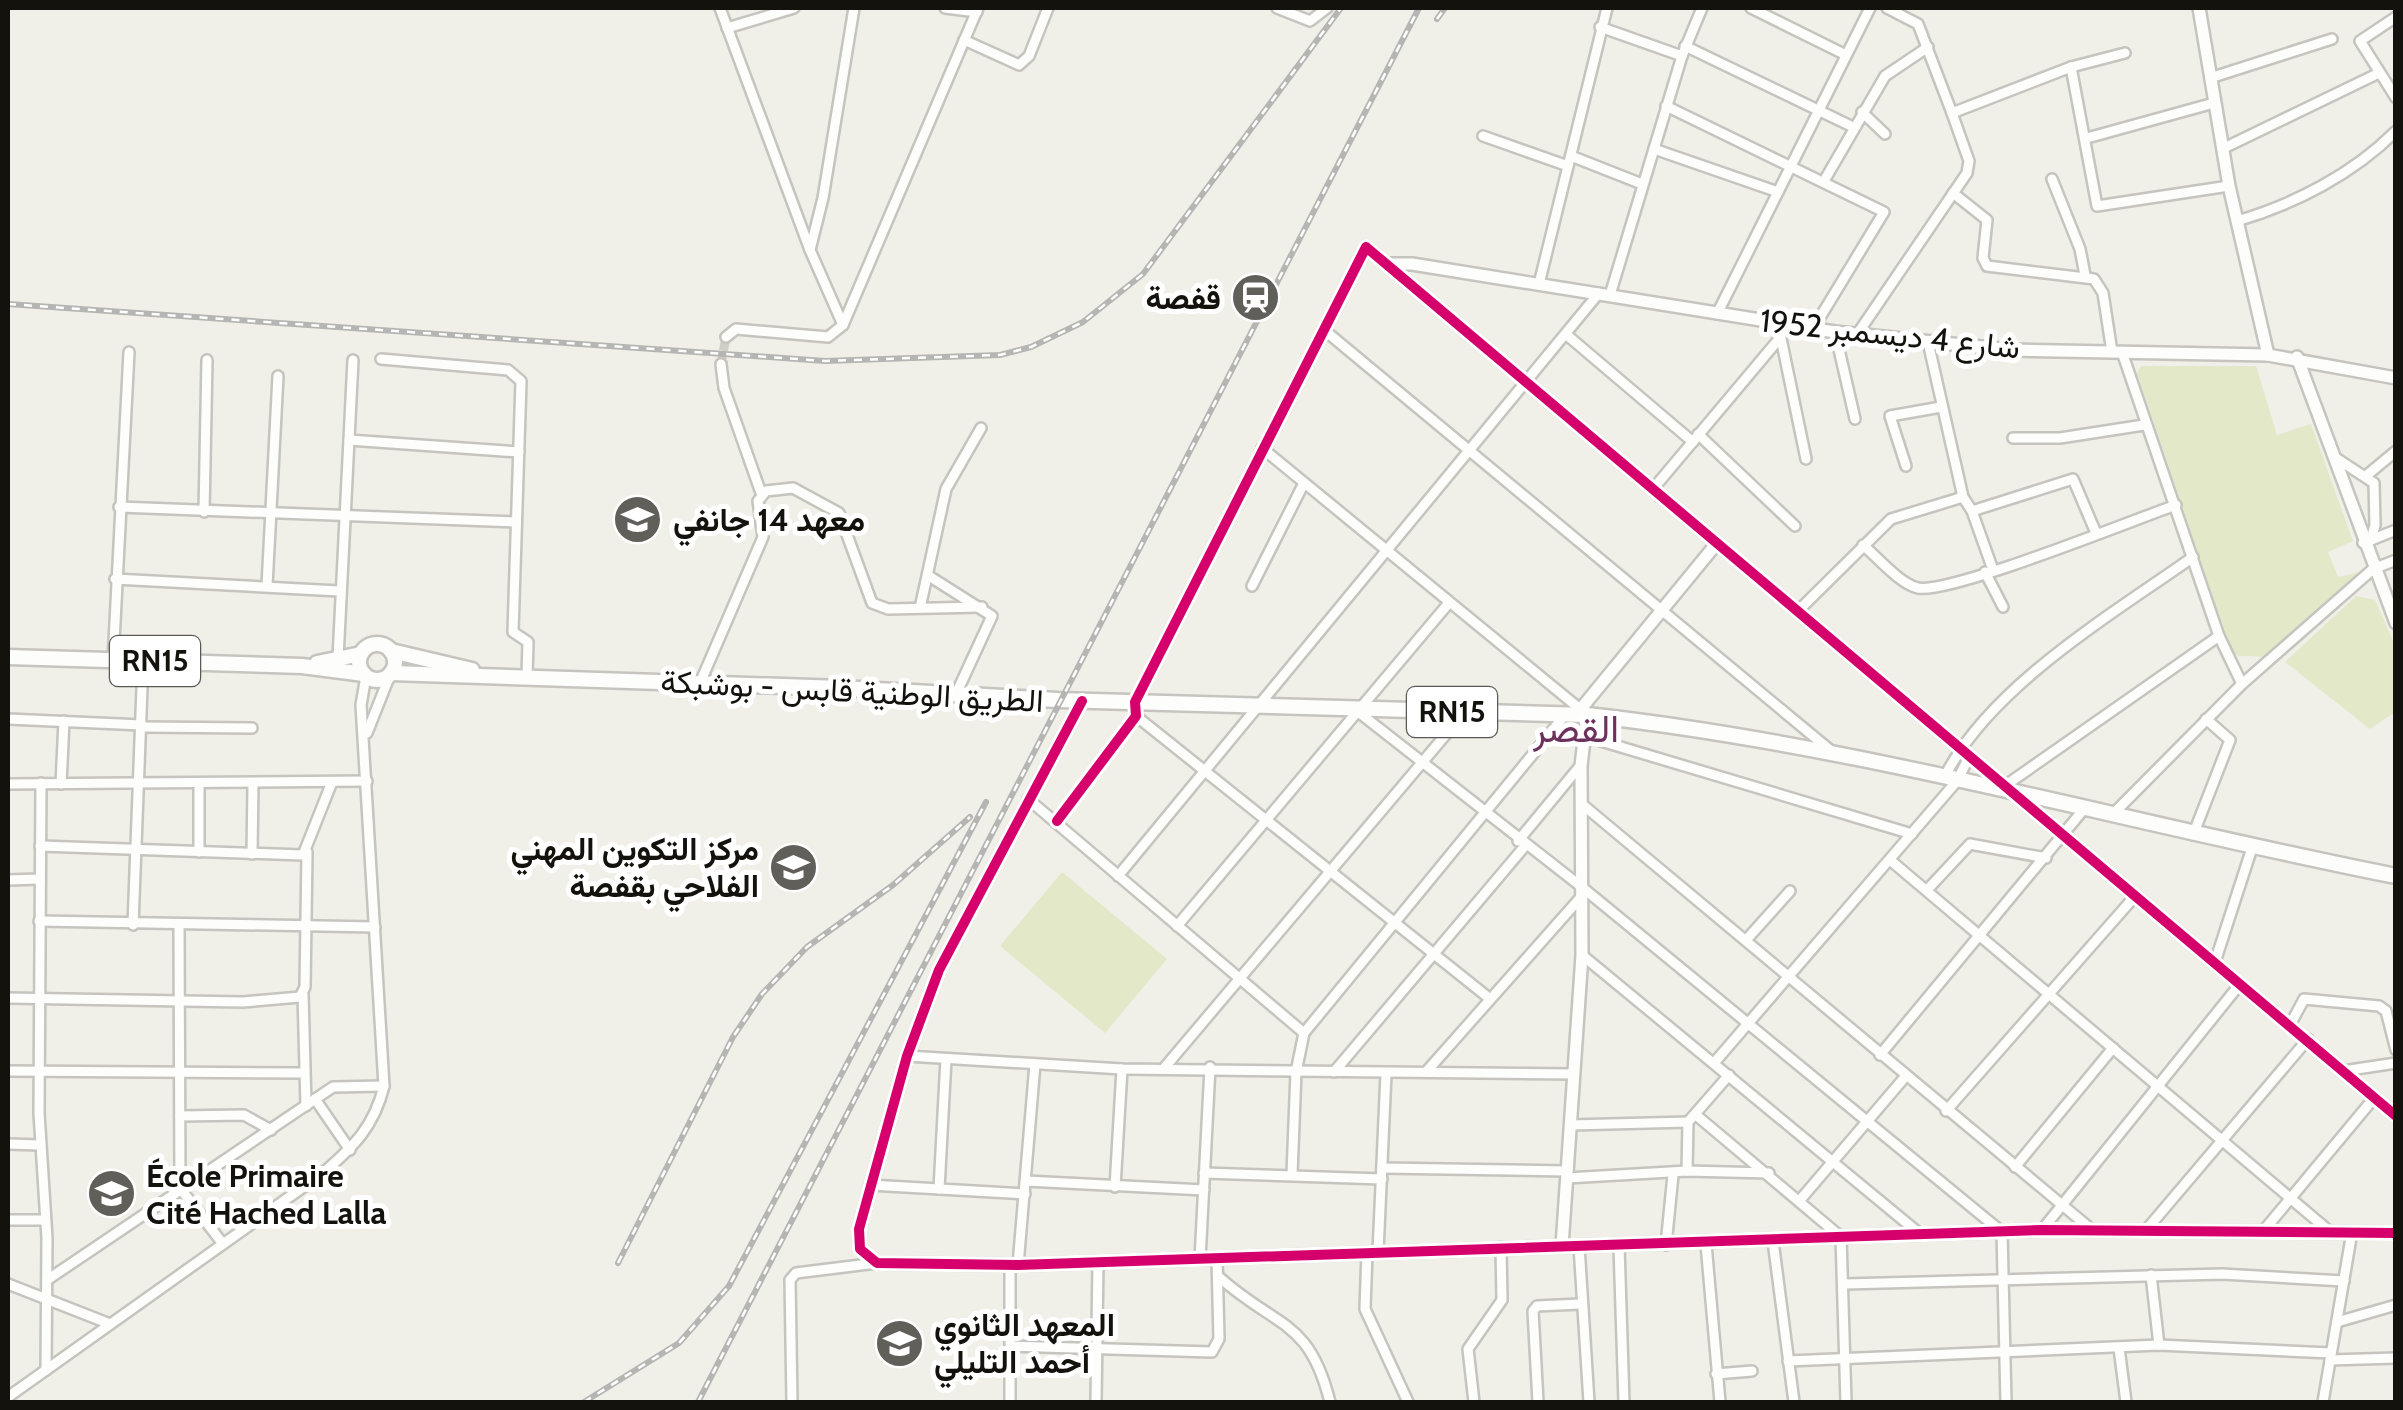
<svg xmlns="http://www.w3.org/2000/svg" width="2403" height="1410" font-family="Cabin,Vazirmatn,sans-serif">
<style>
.green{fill:#e3e8c9}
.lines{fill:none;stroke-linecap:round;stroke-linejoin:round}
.minor-tunnel{stroke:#cfcec7;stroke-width:9;stroke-dasharray:9 4.5;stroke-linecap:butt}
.minor-casing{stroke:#c5c4be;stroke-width:14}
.tertiary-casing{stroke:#c5c4be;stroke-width:16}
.primary-casing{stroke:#c5c4be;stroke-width:19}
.minor{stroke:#fdfdfc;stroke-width:9}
.tertiary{stroke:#fdfdfc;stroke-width:11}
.primary{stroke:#fdfdfc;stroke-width:14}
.rail-casing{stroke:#b5b5b3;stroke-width:6}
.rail{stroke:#fff;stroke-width:2.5;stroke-dasharray:8;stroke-linecap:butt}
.cycleway-casing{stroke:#fff;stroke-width:16}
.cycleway{stroke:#d6006c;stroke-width:10}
.labels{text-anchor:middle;stroke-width:10;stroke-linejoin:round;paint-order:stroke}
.shield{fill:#fff;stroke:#5a5956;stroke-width:2.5}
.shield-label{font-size:30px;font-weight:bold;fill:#13120d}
.poi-label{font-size:32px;font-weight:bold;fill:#13120d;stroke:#fff;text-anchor:start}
.street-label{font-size:32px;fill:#13120d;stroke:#fff}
.quarter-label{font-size:38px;fill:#6c325d;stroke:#fff}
</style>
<rect width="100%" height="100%" fill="#f0efe8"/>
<g class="green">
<polygon points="2141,366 2256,366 2277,435 2311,424 2353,541 2328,552 2338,577 2364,571 2272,657 2239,656 2232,652 2137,373"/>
<polygon points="2356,596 2375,600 2395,645 2395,712 2370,729 2285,662"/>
<polygon points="1062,872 1167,959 1105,1033 1000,946"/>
</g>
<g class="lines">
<polyline class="minor-tunnel" points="721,364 726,337"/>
<defs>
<g id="minor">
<polyline points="720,8 810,250 843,325"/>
<polyline points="945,8 977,12"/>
<polyline points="1277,8 1310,21 1327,8"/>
<polyline points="1751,8 1846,55"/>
<polyline points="1887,8 1918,24 1952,113"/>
<polyline points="2396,17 2360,41 2396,98"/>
<polyline points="1600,27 1682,56"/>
<polyline points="727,28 794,8"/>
<polyline points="964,40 1019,65 1029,56 1048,8"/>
<polyline points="1685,46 1853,127"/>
<polyline points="2071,67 2097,206 2229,186"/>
<polyline points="2210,78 2332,39"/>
<polyline points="1666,106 1884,212 1813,329"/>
<polyline points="1862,112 1885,134"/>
<polyline points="1483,136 1568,166"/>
<polyline points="2087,138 2214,103"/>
<polyline points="2224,148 2379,73"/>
<polyline points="1654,149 1778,192"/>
<polyline points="1571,156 1642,184"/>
<polyline points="2052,179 2080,249 2085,275"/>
<polyline points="1824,181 1885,76 1928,47"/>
<polyline points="1953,193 1987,220 1983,258 1987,266 2094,279 2103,293 2112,352"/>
<path d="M2237 221C2295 204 2353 174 2396 131"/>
<polyline points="810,250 823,198 854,8"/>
<polyline points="1539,284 1607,8"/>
<polyline points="1610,295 1682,56 1702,8"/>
<polyline points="1717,314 1870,8"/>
<polyline points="1778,324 1806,459"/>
<polyline points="1323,329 1830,750"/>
<polyline points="1835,332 1855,419"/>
<polyline points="1858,333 1967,173 1969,161 1952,113 2071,67 2125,53"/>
<polyline points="1568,336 1693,442"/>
<polyline points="726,337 736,329 828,337 843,325 978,8"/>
<polyline points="1928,342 1963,497"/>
<polyline points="2122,352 2219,636 2242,684"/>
<polyline points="381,359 508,370 521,381 513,632 528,642 527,676"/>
<polyline points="721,364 724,388 761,493"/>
<polyline points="1698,434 1795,526"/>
<polyline points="2013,438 2060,438 2144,425"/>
<polyline points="349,440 519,452"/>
<polyline points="1262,448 1580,709"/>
<polyline points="2333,456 2374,483 2375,525 2371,540 2363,543"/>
<polyline points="1906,466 1890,416 1941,407"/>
<polyline points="2367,475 2396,451"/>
<polyline points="1653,489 1779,339"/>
<polyline points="119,507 516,522"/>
<polyline points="1972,511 2073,479 2096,533"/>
<polyline points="204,512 207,360"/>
<polyline points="2371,540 2396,530"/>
<path d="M1863 545C1877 557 1900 584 1918 588 1951 594 2133 520 2176 505"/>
<polyline points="1985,572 2003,607"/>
<polyline points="929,576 992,616 956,694"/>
<polyline points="115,579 339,591"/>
<polyline points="267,586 278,376"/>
<polyline points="1252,586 1304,483"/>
<polyline points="920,608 946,489 981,428"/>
<polyline points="1799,610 1891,519 1963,497 1972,511 1993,570"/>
<polyline points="338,658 353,360"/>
<polyline points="113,661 129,352"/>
<polyline points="700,683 763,537 758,501 766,491 793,488 839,513 872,603 888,609 982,607"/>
<polyline points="1357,711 1583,888 2002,1232 2006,1402"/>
<polyline points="1136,716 1489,998"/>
<polyline points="8,719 142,725"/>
<polyline points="142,727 252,728"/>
<polyline points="367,733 390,675"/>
<polyline points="1584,736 1912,834"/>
<path d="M1944 778C1989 687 2111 615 2193 557"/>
<polyline points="41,783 39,1113 47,1238 46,1370"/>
<polyline points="8,784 367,781"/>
<polyline points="61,784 64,721"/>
<polyline points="2006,785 2219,636"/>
<polyline points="1028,799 1304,1033"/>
<polyline points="1583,805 2091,1229"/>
<polyline points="2113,814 2242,684 2373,569 2396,560"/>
<polyline points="1057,821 1136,715"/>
<polyline points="2193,835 2230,740 2206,719"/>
<polyline points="1518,841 1580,766"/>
<polyline points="40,846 303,855 332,782"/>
<polyline points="199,852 199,783"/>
<polyline points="252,854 253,783"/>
<polyline points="1890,860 2328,1230"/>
<polyline points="1118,876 1599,293"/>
<polyline points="8,880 40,879"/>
<polyline points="1927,890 1970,844 2046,858"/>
<polyline points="39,921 375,927"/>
<polyline points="133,925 143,661"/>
<polyline points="1177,926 1448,604"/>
<polyline points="179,927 180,1188 223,1244"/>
<polyline points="1747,939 1790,891"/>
<polyline points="1582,955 1920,1234"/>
<polyline points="2215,962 2252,848"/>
<polyline points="303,994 306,1106"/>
<polyline points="8,998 243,1002 300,997 305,987 307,852"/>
<polyline points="2290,1025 2304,999 2379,1006 2386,1011 2396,1050"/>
<polyline points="1880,1055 2084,809"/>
<polyline points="907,1056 1122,1069 1574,1074"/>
<polyline points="1714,1063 1957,781 1970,755"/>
<polyline points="1165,1067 1464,713"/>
<polyline points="8,1071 304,1073"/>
<polyline points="2343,1071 2396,1063"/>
<polyline points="1334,1072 1525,846"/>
<polyline points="1426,1072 1581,897"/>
<polyline points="315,1099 350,1150"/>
<polyline points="1946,1111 2136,895"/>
<polyline points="1696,1115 1841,1237 1846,1402"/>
<polyline points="180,1116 244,1115 271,1130"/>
<polyline points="1570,1125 1688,1122"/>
<polyline points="8,1144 41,1145"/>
<polyline points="2015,1167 2113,1048"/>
<polyline points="1382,1168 1567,1171"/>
<polyline points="1687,1171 1688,1122 1729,1075"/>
<polyline points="1204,1173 1382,1179"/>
<polyline points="1292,1174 1296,1072 1304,1033 1565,715"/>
<polyline points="1567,1178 1687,1171 1769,1173"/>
<polyline points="1026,1181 1204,1190"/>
<polyline points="870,1185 1025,1194"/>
<polyline points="1115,1187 1122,1069"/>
<polyline points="939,1189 946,1059"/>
<polyline points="1800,1200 1905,1077"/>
<polyline points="8,1220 45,1220"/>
<polyline points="2147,1229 2308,1039"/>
<polyline points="2265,1229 2374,1098"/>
<polyline points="2042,1230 2240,984"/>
<polyline points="1773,1241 1794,1402"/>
<polyline points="1706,1244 1720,1402"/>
<polyline points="1666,1245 1673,1175"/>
<polyline points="1579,1246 1589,1402"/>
<polyline points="1619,1246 1624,1402"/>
<polyline points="1367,1252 1365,1309 1408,1402"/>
<polyline points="1378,1252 1386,1074"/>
<polyline points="1200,1259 1210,1067"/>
<polyline points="1010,1265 1010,1402"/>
<polyline points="1018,1265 1035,1064"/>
<polyline points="2151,1275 2159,1345"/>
<path d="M1219 1277C1277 1329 1309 1318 1330 1402"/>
<polyline points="47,1280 333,1087 384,1086"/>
<polyline points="8,1284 110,1324"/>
<polyline points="1845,1284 2222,1274 2344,1281"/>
<polyline points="2337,1322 2396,1305"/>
<polyline points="1011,1346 1212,1352 1219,1339 1217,1259"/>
<polyline points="2119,1348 2126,1402"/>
<polyline points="2330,1360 2396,1358"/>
<polyline points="1788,1361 2159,1345 2331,1353"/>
<polyline points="1716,1374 1752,1371"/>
<path d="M8 1397 323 1173C354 1146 374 1127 384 1086L361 705 366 676"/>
<polyline points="792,1402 790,1280 796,1273 877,1263"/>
<polyline points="1096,1402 1098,1262"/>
<polyline points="1474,1402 1468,1349 1502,1300 1501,1247"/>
<polyline points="1538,1402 1533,1311 1537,1306 1580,1304"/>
<polyline points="2323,1402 2352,1232"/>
</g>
<g id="tertiary">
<polyline points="2199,8 2229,186 2268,355"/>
<polyline points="1386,264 1412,264 1835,332 2011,350 2268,355 2396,378"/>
<polyline points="2297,357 2396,623"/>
<polyline points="1082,701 939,970 907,1056 859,1229 860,1249 877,1263 1018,1265 2042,1230 2396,1233"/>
<polyline points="1135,702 1366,247 2396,1116"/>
<polyline points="1575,716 1717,543"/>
<polyline points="1562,1246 1582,955 1581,766 1587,715"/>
</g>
<g id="primary">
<circle cx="377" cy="662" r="18"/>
<polyline points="391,651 472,670"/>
<polyline points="8,657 302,666 364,674"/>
<polyline points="317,663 361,654"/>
<path d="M391 673 841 688 1058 700 1587 715C1860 745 2126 823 2396 876"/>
</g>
</defs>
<use href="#minor" class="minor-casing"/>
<use href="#tertiary" class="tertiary-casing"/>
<use href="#primary" class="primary-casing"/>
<use href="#minor" class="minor"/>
<use href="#tertiary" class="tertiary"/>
<use href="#primary" class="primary"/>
<defs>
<g id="rail">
<polyline points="1437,19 1445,8"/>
<polyline points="8,304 825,361 1000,355 1031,347 1083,322 1143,274 1341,8"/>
<polyline points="618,1263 733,1037 762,994 807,947 893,885 970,817"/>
<polyline points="584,1402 679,1343 729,1286 986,802"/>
<polyline points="698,1402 1419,8"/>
</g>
</defs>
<use href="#rail" class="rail-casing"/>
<use href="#rail" class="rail"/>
<defs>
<g id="cycleway">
<polyline points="1082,701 939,970 907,1056 859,1229 860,1249 877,1263 1018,1265 2042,1230 2396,1233"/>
<polyline points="1057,821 1136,716 1135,702 1366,247 2396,1116"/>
</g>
</defs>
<use href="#cycleway" class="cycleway-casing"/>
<use href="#cycleway" class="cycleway"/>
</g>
<defs>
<symbol id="station-disc" viewBox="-11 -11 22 22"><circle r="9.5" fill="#605f5a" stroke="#fff"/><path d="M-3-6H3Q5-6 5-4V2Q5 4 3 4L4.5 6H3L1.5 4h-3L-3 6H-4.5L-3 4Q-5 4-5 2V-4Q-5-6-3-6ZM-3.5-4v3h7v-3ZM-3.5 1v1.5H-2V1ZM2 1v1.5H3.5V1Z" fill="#fff"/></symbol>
<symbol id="school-disc" viewBox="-11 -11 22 22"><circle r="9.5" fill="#605f5a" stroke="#fff"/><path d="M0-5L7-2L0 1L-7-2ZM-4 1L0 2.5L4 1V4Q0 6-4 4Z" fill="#fff"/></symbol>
<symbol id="university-disc" viewBox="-11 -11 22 22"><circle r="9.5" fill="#605f5a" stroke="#fff"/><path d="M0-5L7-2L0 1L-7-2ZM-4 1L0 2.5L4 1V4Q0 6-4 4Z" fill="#fff"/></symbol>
</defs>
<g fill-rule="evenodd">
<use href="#station-disc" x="1228" y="270" width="55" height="55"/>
<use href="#school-disc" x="610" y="492" width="55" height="55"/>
<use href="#university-disc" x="766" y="840" width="55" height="55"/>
<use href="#school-disc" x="84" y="1166" width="55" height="55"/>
<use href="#school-disc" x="872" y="1316" width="55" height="55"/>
</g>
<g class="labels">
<g class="shield">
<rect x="110" y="636" width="90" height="50" rx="8"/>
<rect x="1407" y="687" width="90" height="50" rx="8"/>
</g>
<g class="shield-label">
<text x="155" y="671">RN15</text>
<text x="1452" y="722">RN15</text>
</g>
<g class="poi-label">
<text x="1221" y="309" text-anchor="end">قفصة</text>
<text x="673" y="531">معهد 14 جانفي</text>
<text x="759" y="860" text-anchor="end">مركز التكوين المهني<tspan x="759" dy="37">الفلاحي بقفصة</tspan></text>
<text x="146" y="1187">École Primaire<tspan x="146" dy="37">Cité Hached Lalla</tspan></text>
<text x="934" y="1336">المعهد الثانوي<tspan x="934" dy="37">أحمد التليلي</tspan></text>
</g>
<g class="street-label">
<text transform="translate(1890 334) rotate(6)" y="11">شارع 4 ديسمبر 1952</text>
<text transform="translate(852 691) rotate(3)" y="11">الطريق الوطنية قابس - بوشبكة</text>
</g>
<g class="quarter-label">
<text x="1576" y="742">القصر</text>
</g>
</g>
<rect width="2403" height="1410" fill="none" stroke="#13120d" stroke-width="20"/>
</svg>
